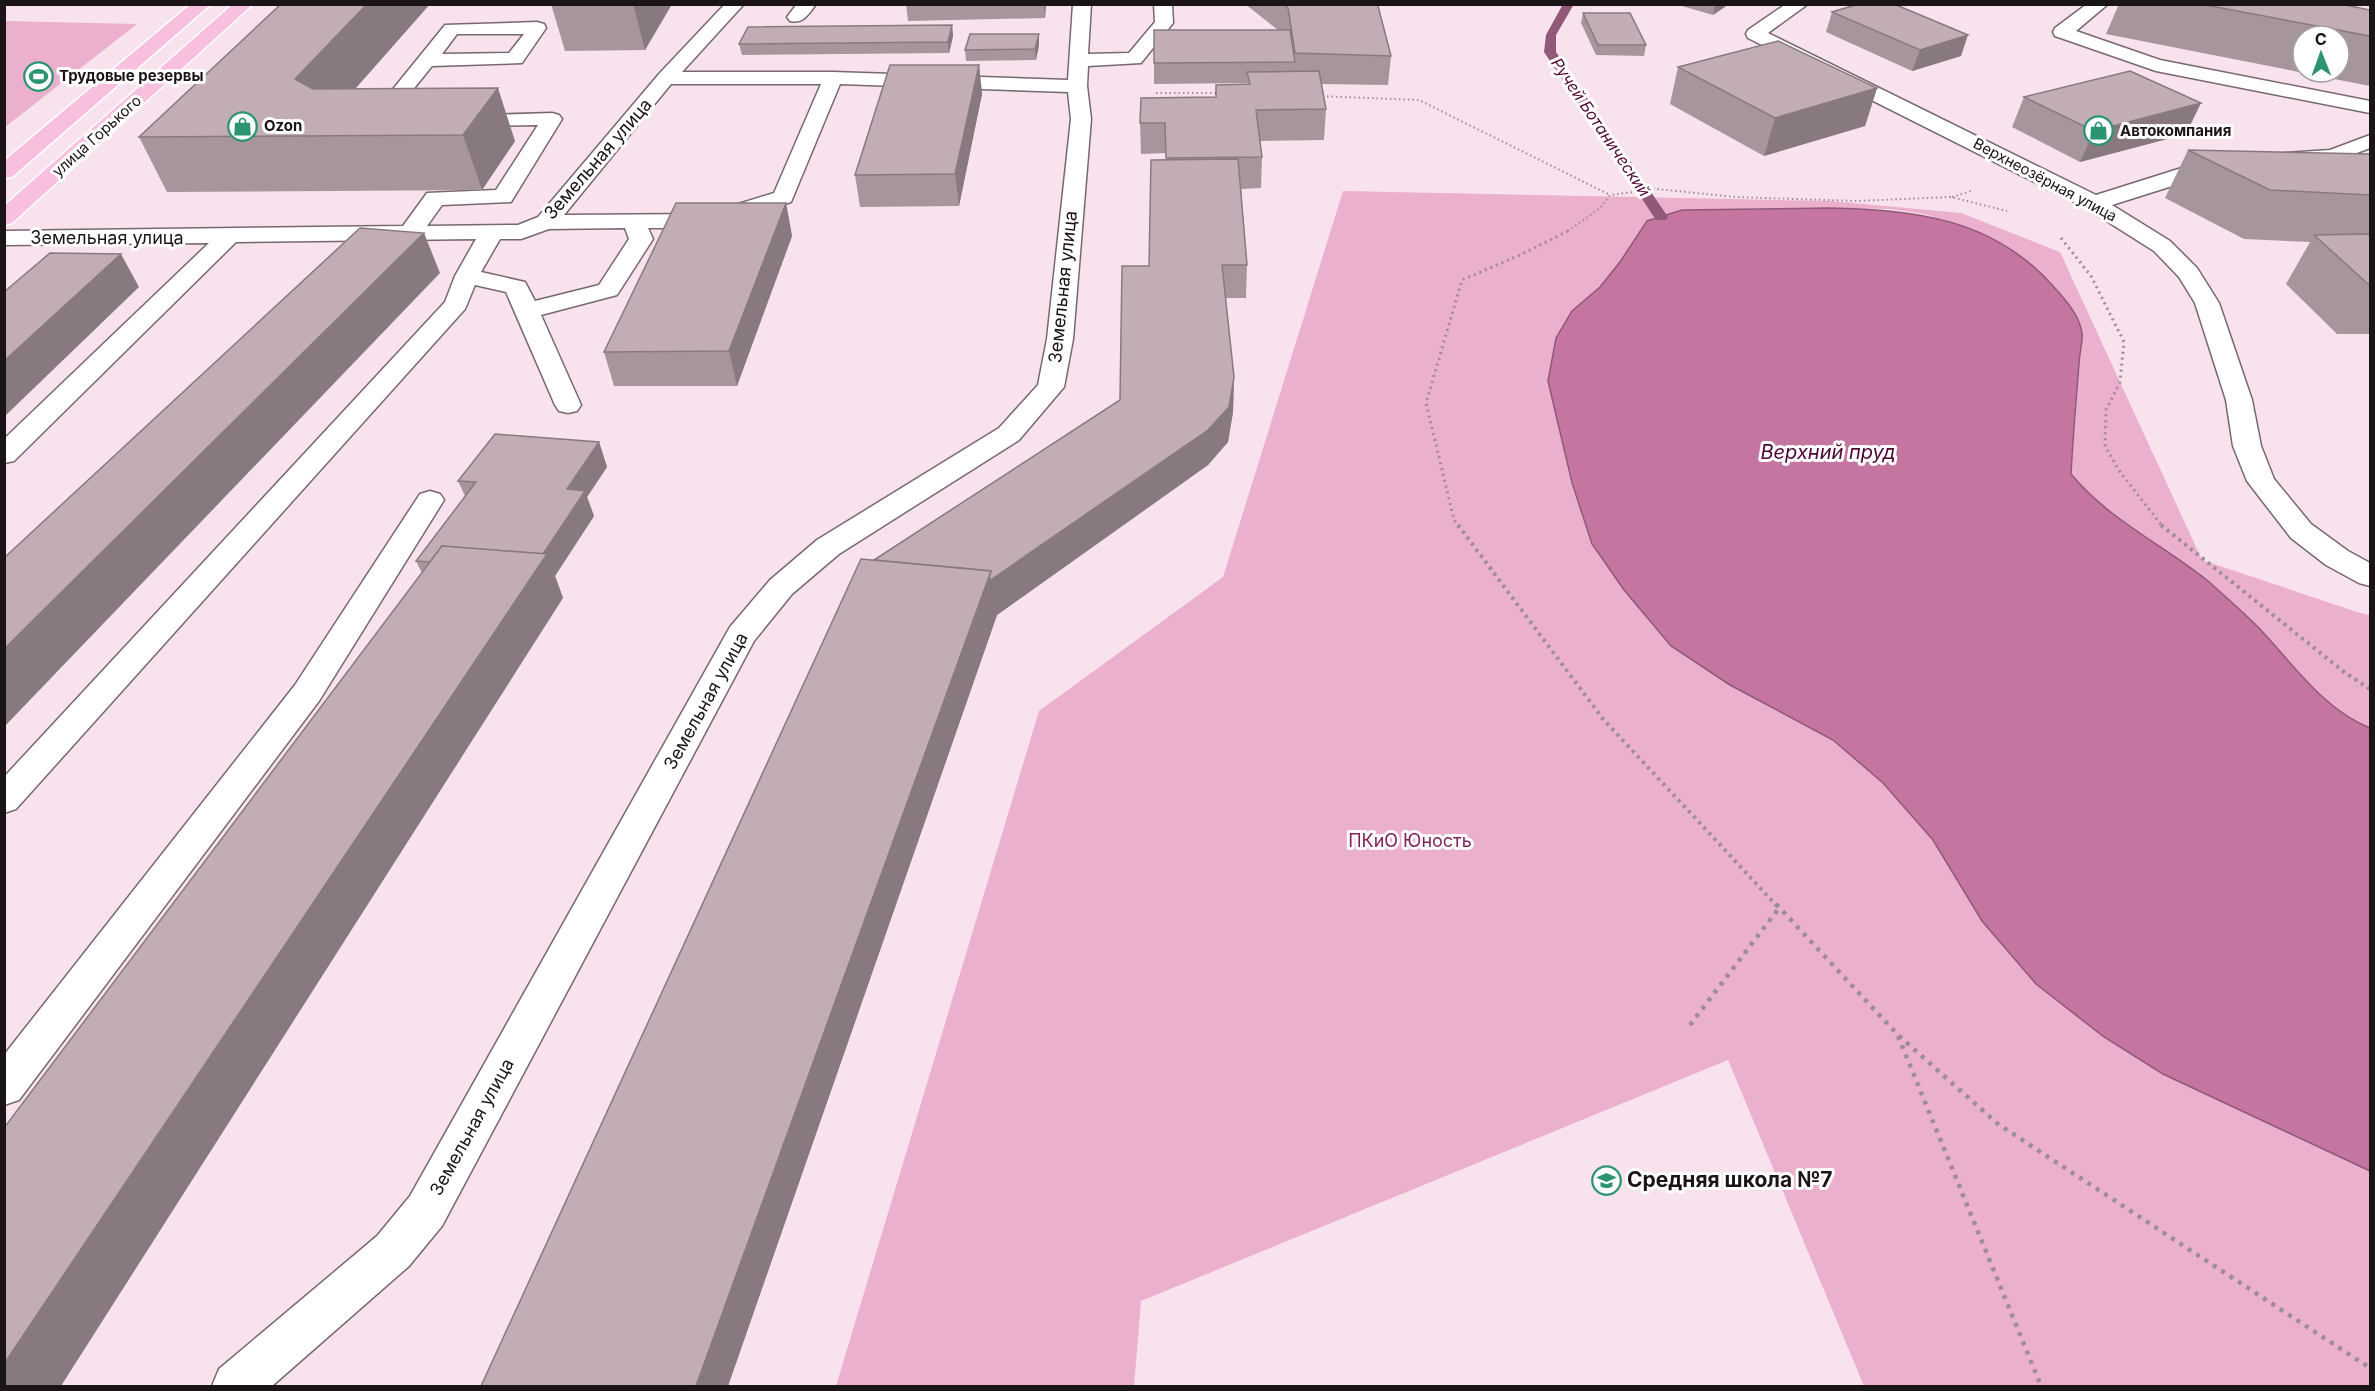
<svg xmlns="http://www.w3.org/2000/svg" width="2375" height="1391" font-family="Inter,sans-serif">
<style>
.green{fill:#ecb0cf}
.water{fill:#c475a0;stroke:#915877;stroke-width:1.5}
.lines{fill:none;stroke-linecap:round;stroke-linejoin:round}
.stream{fill:#915877;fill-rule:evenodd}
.minor-casing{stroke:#796770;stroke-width:3}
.major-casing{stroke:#fff;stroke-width:3}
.path-far3{stroke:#9d8d94;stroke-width:2;stroke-dasharray:1.5 3;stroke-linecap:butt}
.path-far2{stroke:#9d8d94;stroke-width:3;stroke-dasharray:2 4;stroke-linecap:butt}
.path-far1{stroke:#9d8d94;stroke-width:4;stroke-dasharray:3 4.5;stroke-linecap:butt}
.path{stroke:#9d8d94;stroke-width:4.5;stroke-dasharray:4 6;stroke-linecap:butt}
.minor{fill:#fff;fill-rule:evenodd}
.major{fill:#f8bfde;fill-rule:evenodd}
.wall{fill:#a7959d;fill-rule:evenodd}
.shaded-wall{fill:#887980}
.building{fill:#c2adb7;stroke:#887980;stroke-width:1.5}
.labels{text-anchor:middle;stroke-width:6;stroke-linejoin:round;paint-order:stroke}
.far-poi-label{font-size:15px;font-weight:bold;fill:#1b1417;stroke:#fff;text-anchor:start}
.far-street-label{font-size:15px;fill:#1b1417;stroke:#fff}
.far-water-label{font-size:16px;font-style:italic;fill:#4e0435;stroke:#fff}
.street-label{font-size:18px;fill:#1b1417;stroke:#fff}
.park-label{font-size:18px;fill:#81225d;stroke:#fff}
.water-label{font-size:20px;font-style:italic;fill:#4e0435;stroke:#fff}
.near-poi-label{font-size:21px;font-weight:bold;fill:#1b1417;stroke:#fff;text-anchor:start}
</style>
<rect width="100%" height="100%" fill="#f8e2ed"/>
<g class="green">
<polygon points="5,21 137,24 5,127"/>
<path d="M1343 191 1831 201 1961 213 2060 252 2202 560 2357 612 2370 615V728C2333 713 2308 682 2281 653 2258 627 2234 601 2206 580 2160 545 2108 519 2071 474L2082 334 1994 239 1962 225 1924 214 1891 209 1829 208 1682 210 1647 221 1620 262 1600 287 1572 311 1556 338 1548 381 1571 483 1592 544 1624 591 1671 646 1730 685 1833 740 1883 783 1933 840 1982 921 2036 984 2104 1037 2163 1074 2370 1171V1386H1864L1728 1060 1141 1301 1134 1386H836L1039 711 1223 577Z"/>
</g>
<path class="water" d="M1829 208C1916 210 1993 218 2054 287 2066 301 2079 314 2082 333 2083 342 2079 355 2079 365 2076 401 2073 438 2071 474 2109 520 2162 544 2208 581 2225 596 2243 612 2259 628 2293 664 2323 709 2370 728V1171L2163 1074 2104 1037 2036 984 1982 921 1933 840 1883 783 1833 740 1730 685 1671 646 1624 590 1592 544 1572 483 1548 381 1556 338 1572 311 1600 287 1620 262 1647 221 1682 210Z"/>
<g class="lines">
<polygon class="stream" points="1563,4 1574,4 1556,35 1556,52 1668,217 1666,220 1656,220 1544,52 1546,35"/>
<defs>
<g id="minor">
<path d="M725 4H744L682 72H833L1068 80 1073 4H1091L1088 54 1129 53 1155 22 1154 4H1172L1173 23 1141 63 1088 66 1087 86 1091 119 1073 339 1064 387 1019 440 839 554 792 594 754 641 442 1226 409 1266 272 1386H212L219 1369 377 1236 410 1196 730 627 770 580 817 540 999 428 1038 385 1047 339 1071 119 1068 92 840 84 791 202 708 228H648L653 239 617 295 541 315 581 405 577 411 568 413 559 411 555 405 506 292 475 285 465 309 16 809 4 813V777L445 302 455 276 476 239 236 242 14 461 4 463V439L209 243 4 245V231L403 226 427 193 496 190 538 125 463 126 456 124 453 120 456 116 552 113 559 115 562 119 511 202 442 205 427 226 518 225 538 217 659 74ZM671 84H821L774 193 706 214 564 215ZM625 228 629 239 599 285 535 301 525 282 481 272 500 239H521L549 229Z"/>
<path d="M797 4H816C808 15 803 24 790 21L787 17Z"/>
<polygon points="1786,4 1808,4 1768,33 2096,195 2210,159 2218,158 2226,159 2229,164 2226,169 2112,205 2170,241 2197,268 2219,303 2252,400 2261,446 2274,479 2311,524 2348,551 2370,563 2370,586 2359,583 2326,565 2291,538 2247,481 2233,446 2226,400 2195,303 2179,277 2154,251 2086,208 1748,38 1746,34 1748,30"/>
<polygon points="2087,4 2108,4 2076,31 2160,60 2370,101 2370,113 2156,71 2055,36 2053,32 2055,28"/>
<path d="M537 22 544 24 546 28 522 63 432 66 390 118 388 124H371L368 120 445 25ZM457 34H524L509 53 442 54Z"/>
<polygon points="2370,135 2370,148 2333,162 2293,164 2285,163 2282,158 2285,153 2330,150"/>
<polygon points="430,491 440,494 444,500 319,701 19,1100 4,1105 4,1055 295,685 420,494"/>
</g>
<g id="major">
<polygon points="191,4 211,4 12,177 4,178 4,161"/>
<polygon points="233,4 253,4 12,223 4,225 4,206"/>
</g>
</defs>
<use href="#minor" class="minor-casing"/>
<use href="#major" class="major-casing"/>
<g class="path-far3">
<polyline points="1156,93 1221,93"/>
<polyline points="1318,96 1419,100 1610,195"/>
<polyline points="1952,197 1971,191"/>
<polyline points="1568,231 1600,208 1610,195 1657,189 1735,197 1857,201 1951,197 2007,211"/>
</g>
<g class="path-far2">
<polyline points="2061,238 2091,276 2124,342 2120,382 2106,410 2105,446 2120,472 2163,527"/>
<polyline points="1459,527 1454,520 1426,403 1462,280 1520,255 1570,230"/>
</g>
<g class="path-far1">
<polyline points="1458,525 1603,719 1777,906"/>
<polyline points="2161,525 2344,672 2370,689"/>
</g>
<g class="path">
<polyline points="1776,904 1898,1035 1998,1124 2370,1368"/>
<polyline points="1690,1025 1779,908"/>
<polyline points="1898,1036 2041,1386"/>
</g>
<use href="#minor" class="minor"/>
<use href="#major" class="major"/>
</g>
<g class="wall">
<polygon points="281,4 430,4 355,89 515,141 482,190 167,192 139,137"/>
<polygon points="551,4 672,4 645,50 565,51"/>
<polygon points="906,4 1046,4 1045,18 908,21"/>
<polygon points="1245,4 1376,4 1391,56 1388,85 1321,84 1326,109 1324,140 1260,141 1262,157 1261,188 1241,189 1247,265 1246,298 1225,298 1234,377 1233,412 1228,442 1208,465 997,615 728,1386 481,1386 874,560 1120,400 1149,266 1166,160 1166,153 1141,154 1140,123 1216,97 1247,84 1247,83 1154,84 1154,30 1278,30"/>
<polygon points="1675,4 1729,4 1713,15"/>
<path d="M2119 4H2341L2370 10V86L2106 34ZM2303 36H2339V72H2303Z"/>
<polygon points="1832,12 1961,56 1912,71 1826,32"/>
<polygon points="1583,13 1646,45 1644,56 1596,55 1581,23"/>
<polygon points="952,25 953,36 949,53 742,55 739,44"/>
<polygon points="1039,45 1036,60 966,61 965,50"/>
<polygon points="979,65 982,94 959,206 860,207 855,175"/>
<polygon points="1678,67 1877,88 1865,126 1764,156 1670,104"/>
<polygon points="2024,97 2186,134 2080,162 2012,127"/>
<polygon points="2188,150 2370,154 2370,334 2337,334 2286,284 2310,242 2244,239 2165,198"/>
<polygon points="786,203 792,236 737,386 614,386 604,352"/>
<polygon points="599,442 607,467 587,497 594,516 555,576 563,598 422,573 416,561 465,496 458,481"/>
</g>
<g class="shaded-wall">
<polygon points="367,4 430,4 317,132 295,79"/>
<polygon points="633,4 672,4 645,50"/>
<polygon points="1044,4 1046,4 1045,18"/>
<polygon points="1715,4 1729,4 1713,15"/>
<polygon points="952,25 953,36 949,53 948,42"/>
<polygon points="1039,34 1039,45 1036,60 1035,49"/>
<polygon points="1968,35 1961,56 1912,71 1920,50"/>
<polygon points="979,65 982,94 959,206 955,174"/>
<polygon points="498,88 515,141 482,190 463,135"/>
<polygon points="1877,88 1865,126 1764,156 1775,118"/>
<polygon points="2201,103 2186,134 2080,162 2094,131"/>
<polygon points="786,203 792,236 737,386 729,351"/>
<polygon points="424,233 440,273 4,727 4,649"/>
<polygon points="121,254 139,287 4,417 4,361"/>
<polygon points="1234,377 1233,412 1228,442 1208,465 997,615 728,1386 696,1386 991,571"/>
<polygon points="599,442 607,467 587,497 594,516 555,576 563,598 61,1386 4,1386 4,1364 567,489"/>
</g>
<g class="building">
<polygon points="281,4 367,4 295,79 313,89 498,88 463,135 139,137"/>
<polygon points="1284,4 1376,4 1378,6 1391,56 1295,53 1288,8"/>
<polygon points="1859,4 1894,4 1968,35 1920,50 1832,12"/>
<polygon points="2200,4 2341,4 2370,10 2370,36"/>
<polygon points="1583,13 1630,13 1646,45 1598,45"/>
<polygon points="952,25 948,42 739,44 748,27"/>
<polygon points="1154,30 1290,30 1295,62 1154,63"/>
<polygon points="970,34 1039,34 1035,49 965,50"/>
<polygon points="1778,41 1877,88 1775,118 1678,67"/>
<polygon points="890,65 979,65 955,174 855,175"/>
<polygon points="1319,71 1326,109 1256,110 1262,157 1166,158 1165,123 1140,123 1141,98 1216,97 1216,85 1250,84 1247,72"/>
<polygon points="2130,71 2201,103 2094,131 2024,97"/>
<polygon points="2188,150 2370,154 2370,195 2270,190"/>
<polygon points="1238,159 1247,265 1222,265 1234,377 1229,407 1208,430 992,579 989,579 991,571 874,560 1120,400 1122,266 1149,266 1151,160"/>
<polygon points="676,203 786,203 729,351 604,352"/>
<polygon points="360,228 424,233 4,649 4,558"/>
<polygon points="2370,234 2370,284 2368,284 2314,235"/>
<polygon points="50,253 121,254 4,361 4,292"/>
<polygon points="495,434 599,442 567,489 585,491 543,554 442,546 430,562 416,561 476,482 458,481"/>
<polygon points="442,546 547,554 4,1364 4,1128"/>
<polygon points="861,559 991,571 696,1386 481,1386"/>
</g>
<defs>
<symbol id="stadium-ring" viewBox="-11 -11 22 22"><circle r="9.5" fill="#fff" stroke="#2c9472" stroke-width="1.5"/><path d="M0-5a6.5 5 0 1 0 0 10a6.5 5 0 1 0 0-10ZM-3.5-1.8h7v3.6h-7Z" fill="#2c9472"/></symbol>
<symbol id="shop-ring" viewBox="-11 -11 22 22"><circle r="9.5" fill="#fff" stroke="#2c9472" stroke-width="1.5"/><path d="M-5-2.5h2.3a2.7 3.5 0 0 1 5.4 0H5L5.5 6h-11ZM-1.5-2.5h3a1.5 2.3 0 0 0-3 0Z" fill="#2c9472"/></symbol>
<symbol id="school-ring" viewBox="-11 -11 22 22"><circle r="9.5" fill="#fff" stroke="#2c9472" stroke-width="1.5"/><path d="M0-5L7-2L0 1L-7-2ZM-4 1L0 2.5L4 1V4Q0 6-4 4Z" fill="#2c9472"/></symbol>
</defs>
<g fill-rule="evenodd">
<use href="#stadium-ring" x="22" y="60" width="33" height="33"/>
<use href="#shop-ring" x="226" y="110" width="33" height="33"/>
<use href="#shop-ring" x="2082" y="114" width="33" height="33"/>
<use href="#school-ring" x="1590" y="1164" width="33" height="33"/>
</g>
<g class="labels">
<g class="far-poi-label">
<text x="59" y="81">Трудовые резервы</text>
<text x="264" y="131">Ozon</text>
<text x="2120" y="136">Автокомпания</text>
</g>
<g class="far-street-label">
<text transform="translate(97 136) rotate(-42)" y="5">улица Горького</text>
<text transform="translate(2045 180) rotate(28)" y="5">Верхнеозёрная улица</text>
</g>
<g class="far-water-label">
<text transform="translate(1601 127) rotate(56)" y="6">Ручей Ботанический</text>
</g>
<g class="street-label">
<text transform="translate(598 159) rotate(-49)" y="6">Земельная улица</text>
<text x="107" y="244">Земельная улица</text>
<text transform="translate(1063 287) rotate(-84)" y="6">Земельная улица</text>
<text transform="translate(706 701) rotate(-61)" y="6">Земельная улица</text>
<text transform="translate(472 1127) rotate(-61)" y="6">Земельная улица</text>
</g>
<g class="park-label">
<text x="1410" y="847">ПКиО Юность</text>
</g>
<g class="water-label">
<text x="1828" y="459">Верхний пруд</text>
</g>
<g class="near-poi-label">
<text x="1627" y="1187">Средняя школа №7</text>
</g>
</g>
<rect width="2375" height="1391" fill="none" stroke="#1b1417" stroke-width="12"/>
<g transform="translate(2321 54) rotate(359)"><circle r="28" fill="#ffffff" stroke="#a4a1a2" stroke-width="1.5"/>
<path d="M0-4.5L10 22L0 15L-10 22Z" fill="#2c9472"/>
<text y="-9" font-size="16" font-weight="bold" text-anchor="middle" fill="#1b1417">С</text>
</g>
</svg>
